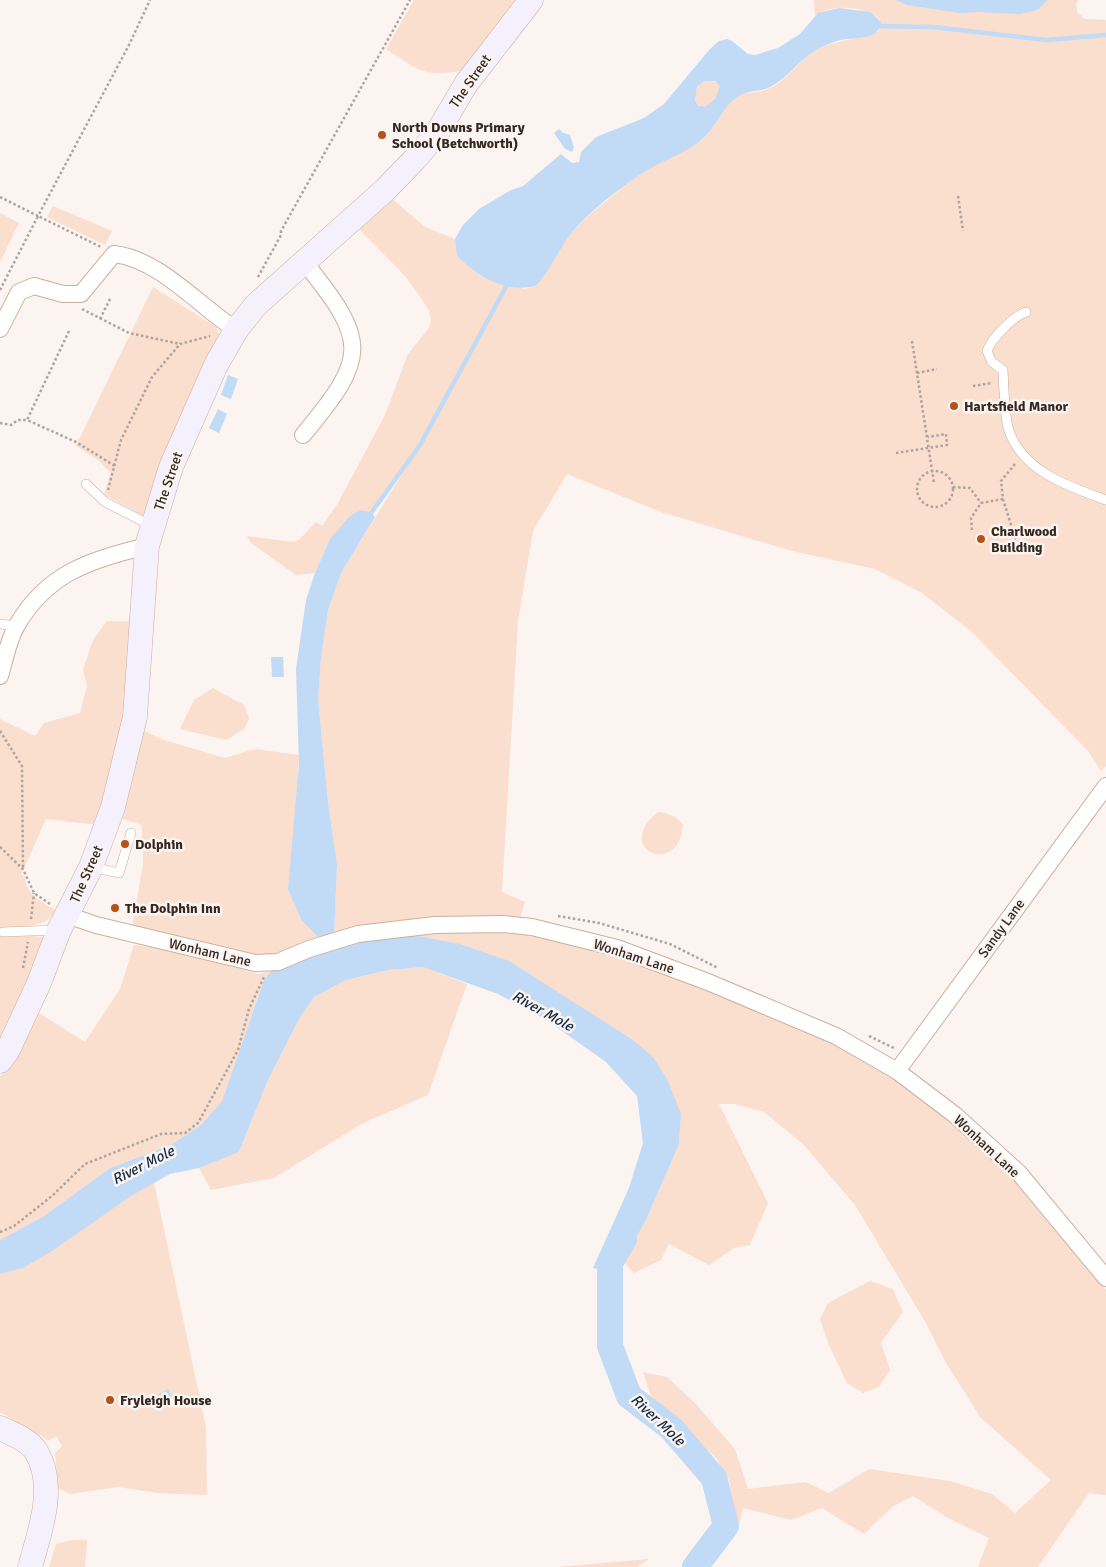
<svg xmlns="http://www.w3.org/2000/svg" width="1106" height="1567" font-family="Signika,sans-serif">
<style>
.green{fill:#fadece}
.water{fill:#c1daf6;fill-rule:evenodd}
.lines{fill:none;stroke-linecap:round;stroke-linejoin:round}
.stream{stroke:#c1daf6;stroke-width:4.5}
.river{stroke:#c1daf6;stroke-width:26}
.lane-casing{stroke:#cdaf9e;stroke-width:10}
.street-casing{stroke:#cdaf9e;stroke-width:18}
.secondary-casing{stroke:#cdaf9e;stroke-width:25}
.path{stroke:#ada4a0;stroke-width:2.5;stroke-dasharray:2.5 2.5;stroke-linecap:butt}
.lane{stroke:#fff;stroke-width:9}
.street{stroke:#fff;stroke-width:16}
.secondary{stroke:#f4f1fd;stroke-width:24}
.poi-dot{fill:#b45218;stroke:#fbf4f1;stroke-width:2}
.labels{text-anchor:middle;stroke-width:5;stroke-linejoin:round;paint-order:stroke}
.street-label{font-size:14px;fill:#332720;stroke:#fbf4f1}
.poi-label{font-size:14px;font-weight:bold;fill:#332720;stroke:#fbf4f1;text-anchor:start}
.water-label{font-size:15px;font-style:italic;fill:#122c47;stroke:#fbf4f1}
</style>
<rect width="100%" height="100%" fill="#fbf4f1"/>
<g class="green">
<path d="M414 0H518L461 71C422 77 419 70 386 49Z"/>
<path d="M814 0H1078L1076 5 1077 12 1085 19 1106 20V766L1101 771 1088 751 972 632 922 593 875 569 792 551 661 512 567 474 533 531 518 621 502 892 525 902 520 918 334 936 337 866 328 802 318 699 321 658 328 610 341 573 414 455 371 512 360 510 330 539 315 573 296 575 251 543 247 536 294 542 300 539 316 522 322 526 338 503 385 415 408 354 429 328 431 320 429 310 406 277 358 228 390 197 425 227 455 239 457 256 524 289 536 286 570 234 582 221 632 180 651 168 698 106C692 99 696 87 703 81 716 78 722 88 735 91 742 93 754 93 762 91 786 85 799 58 820 48 832 42 875 35 879 31L880 20C866 6 830 3 815 16Z"/>
<polygon points="53,206 112,231 105,245 47,217"/>
<polygon points="0,213 19,223 0,262"/>
<polygon points="153,287 216,327 222,340 148,519 104,494 111,473 98,460 76,446"/>
<path d="M107 621H131L129 701 98 825 46 819 21 875 25 877C26 896 43 902 57 911L46 921 26 928V935L43 937 45 942 15 1022 8 1020 0 1037V719L35 736 44 723 80 713 87 686 83 670 93 640Z"/>
<polygon points="213,688 244,705 249,718 245,728 227,740 180,729 194,700"/>
<polygon points="142,730 164,740 225,758 255,749 299,755 297,800 288,889 321,940 263,958 132,928 143,864 142,825 117,817"/>
<path d="M658 812C669 813 676 816 683 825 678 879 612 849 658 812Z"/>
<polygon points="515,929 625,956 865,1055 950,1118 1030,1194 1106,1290 1106,1495 1089,1493 1038,1567 978,1567 989,1538 948,1518 913,1496 892,1507 864,1534 822,1508 791,1520 743,1508 737,1532 732,1530 734,1510 729,1480 717,1459 651,1396 643,1372 667,1377 695,1403 735,1449 748,1489 805,1482 829,1493 869,1469 950,1481 992,1494 1015,1513 1051,1480 980,1417 945,1361 926,1323 855,1205 802,1143 764,1112 735,1104 719,1104 768,1203 750,1245 734,1248 709,1265 669,1244 661,1260 634,1273 623,1261 645,1222 679,1144 681,1114 633,1040 580,1007 412,935"/>
<polygon points="134,945 173,951 259,974 272,970 264,980 222,1101 201,1125 171,1145 110,1168 44,1216 0,1240 0,1077 39,1013 85,1042 120,989"/>
<polygon points="423,967 467,984 428,1095 363,1123 274,1178 211,1190 199,1168 239,1152 268,1080 299,1019 314,997 346,980 388,970"/>
<polygon points="154,1182 206,1427 207,1495 158,1493 118,1487 70,1494 58,1488 55,1453 62,1446 57,1437 48,1440 0,1412 0,1274 23,1268 131,1196"/>
<polygon points="870,1281 893,1289 903,1312 881,1343 890,1370 879,1387 863,1393 847,1383 829,1345 820,1319 828,1303"/>
<polygon points="72,1540 87,1540 85,1567 49,1567 56,1544"/>
<polygon points="649,1559 637,1567 558,1567"/>
</g>
<g class="water">
<polygon points="896,0 1048,0 1037,10 1020,14 980,12 960,13 907,5"/>
<path d="M839 8 870 12 881 22C880 42 851 36 837 41 829 44 820 47 813 52 799 61 789 76 772 86 762 92 750 90 740 95 722 106 718 125 703 138 688 152 669 158 651 168 627 182 602 202 582 221 562 240 554 266 536 286 504 293 479 277 457 256L455 239 463 225 479 209 511 190 523 186 561 154 572 163 579 162 581 152 596 137 644 118 664 104 710 49 719 41 727 39 732 41 748 54 755 55 778 48 800 34 818 13ZM704 81H715L720 86 715 99 705 107 698 106 695 100 697 87Z"/>
<polygon points="559,129 563,133 570,135 574,147 572,152 565,149 554,133"/>
<polygon points="228,375 238,379 231,399 221,395"/>
<polygon points="218,409 227,414 219,433 209,428"/>
<polygon points="360,510 371,512 375,517 341,573 328,610 321,658 318,699 328,802 337,865 334,936 321,940 301,919 288,889 299,764 296,669 306,600 315,573 330,539 350,516"/>
<polygon points="271,657 283,657 284,677 272,677"/>
<polygon points="412,935 460,944 509,961 633,1040 653,1057 667,1079 681,1114 679,1144 645,1222 623,1261 623,1273 593,1268 629,1188 643,1143 637,1096 606,1062 545,1019 498,994 423,967 388,970 346,980 314,997 299,1019 268,1080 239,1152 199,1168 170,1174 131,1196 52,1251 23,1268 0,1274 0,1240 44,1216 110,1168 171,1145 201,1125 222,1101 264,980 272,970 357,940"/>
<polygon points="168,1389 174,1400 156,1410 150,1399"/>
</g>
<g class="lines">
<g class="stream">
<polyline points="876,26 933,27 1046,40 1106,35"/>
<polyline points="369,516 420,445 508,283"/>
</g>
<polyline class="river" points="624,1239 610,1263 610,1346 629,1396 671,1428 714,1478 726,1526 695,1567"/>
<defs>
<g id="lane">
<path d="M1026 312C1012 317 992 338 987 351L992 362 1003 370C1004 387 1004 415 1009 431 1024 472 1068 486 1106 500"/>
<polyline points="86,484 105,502 152,526"/>
<polyline points="0,624 16,626"/>
<polyline points="91,867 119,873 131,833"/>
<polyline points="3,932 57,930"/>
</g>
<g id="street">
<path d="M0 329 19 292 34 286 63 294H81L114 254C159 259 198 305 236 330"/>
<path d="M303 435C368 357 369 342 305 263"/>
<path d="M0 676C5 660 8 640 17 625 48 572 91 560 147 546"/>
<polyline points="67,915 96,925 255,963 278,962 309,949 358,934 435,925 503,924 532,927 617,948 708,982 836,1036 897,1071 955,1115 1019,1173 1106,1278"/>
<polyline points="897,1071 1106,786"/>
</g>
<g id="secondary">
<polyline points="0,1061 8,1050 39,983 59,930 91,867 113,807 135,717 147,546 171,467 216,365 236,330 256,305 385,190 415,159 437,133 466,84 531,0"/>
<path d="M0 1428C11 1433 29 1440 36 1451 57 1486 40 1531 30 1567"/>
</g>
</defs>
<use href="#lane" class="lane-casing"/>
<use href="#street" class="street-casing"/>
<use href="#secondary" class="secondary-casing"/>
<g class="path">
<polyline points="958,196 963,231"/>
<polyline points="0,197 38,216 129,45 150,0"/>
<polyline points="258,277 281,235 281,231 410,0"/>
<polyline points="0,290 38,216 101,247"/>
<polyline points="82,309 129,333 180,344"/>
<polyline points="100,319 111,297"/>
<polyline points="69,331 27,420 76,442 115,466"/>
<polyline points="912,341 934,483"/>
<polyline points="917,373 937,369"/>
<polyline points="973,386 992,383"/>
<polyline points="0,423 11,425 18,420 27,420"/>
<polyline points="896,453 947,445 946,434 928,437"/>
<polyline points="1015,464 1001,481 1003,499 1016,541"/>
<circle cx="935" cy="489" r="18"/>
<polyline points="953,487 970,488 981,503"/>
<polyline points="108,490 121,440 152,377 180,344 210,336"/>
<polyline points="972,530 971,518 981,503 1003,499"/>
<polyline points="0,731 22,766 23,869"/>
<polyline points="0,847 23,869 34,893 50,904"/>
<polyline points="558,916 599,923 670,944 718,968"/>
<polyline points="31,919 34,893"/>
<polyline points="23,968 28,942"/>
<polyline points="869,1036 896,1049"/>
<polyline points="0,1232 14,1226 52,1196 85,1164 161,1134 185,1133 198,1123 238,1050 249,1009 264,977"/>
</g>
<use href="#lane" class="lane"/>
<use href="#street" class="street"/>
<use href="#secondary" class="secondary"/>
</g>
<g class="poi-dot">
<circle cx="382" cy="135" r="5"/>
<circle cx="954" cy="406" r="5"/>
<circle cx="981" cy="539" r="5"/>
<circle cx="125" cy="844" r="5"/>
<circle cx="115" cy="908" r="5"/>
<circle cx="110" cy="1400" r="5"/>
</g>
<g class="labels">
<g class="street-label">
<text transform="translate(470 81) rotate(-55)" y="5">The Street</text>
<text transform="translate(168 481) rotate(-71)" y="5">The Street</text>
<text transform="translate(86 874) rotate(-66)" y="5">The Street</text>
<text transform="translate(1001 928) rotate(-54)" y="5">Sandy Lane</text>
<text transform="translate(210 952) rotate(13)" y="5">Wonham Lane</text>
<text transform="translate(634 956) rotate(18)" y="5">Wonham Lane</text>
<text transform="translate(987 1146) rotate(43)" y="5">Wonham Lane</text>
</g>
<g class="poi-label">
<text x="392" y="132">North Downs Primary<tspan x="392" dy="16">School (Betchworth)</tspan></text>
<text x="964" y="411">Hartsfield Manor</text>
<text x="991" y="536">Charlwood<tspan x="991" dy="16">Building</tspan></text>
<text x="135" y="849">Dolphin</text>
<text x="125" y="913">The Dolphin Inn</text>
<text x="120" y="1405">Fryleigh House</text>
</g>
<g class="water-label">
<text transform="translate(543 1011) rotate(29)" y="5">River Mole</text>
<text transform="translate(143 1165) rotate(-27)" y="5">River Mole</text>
<text transform="translate(658 1420) rotate(43)" y="5">River Mole</text>
</g>
</g>
</svg>
